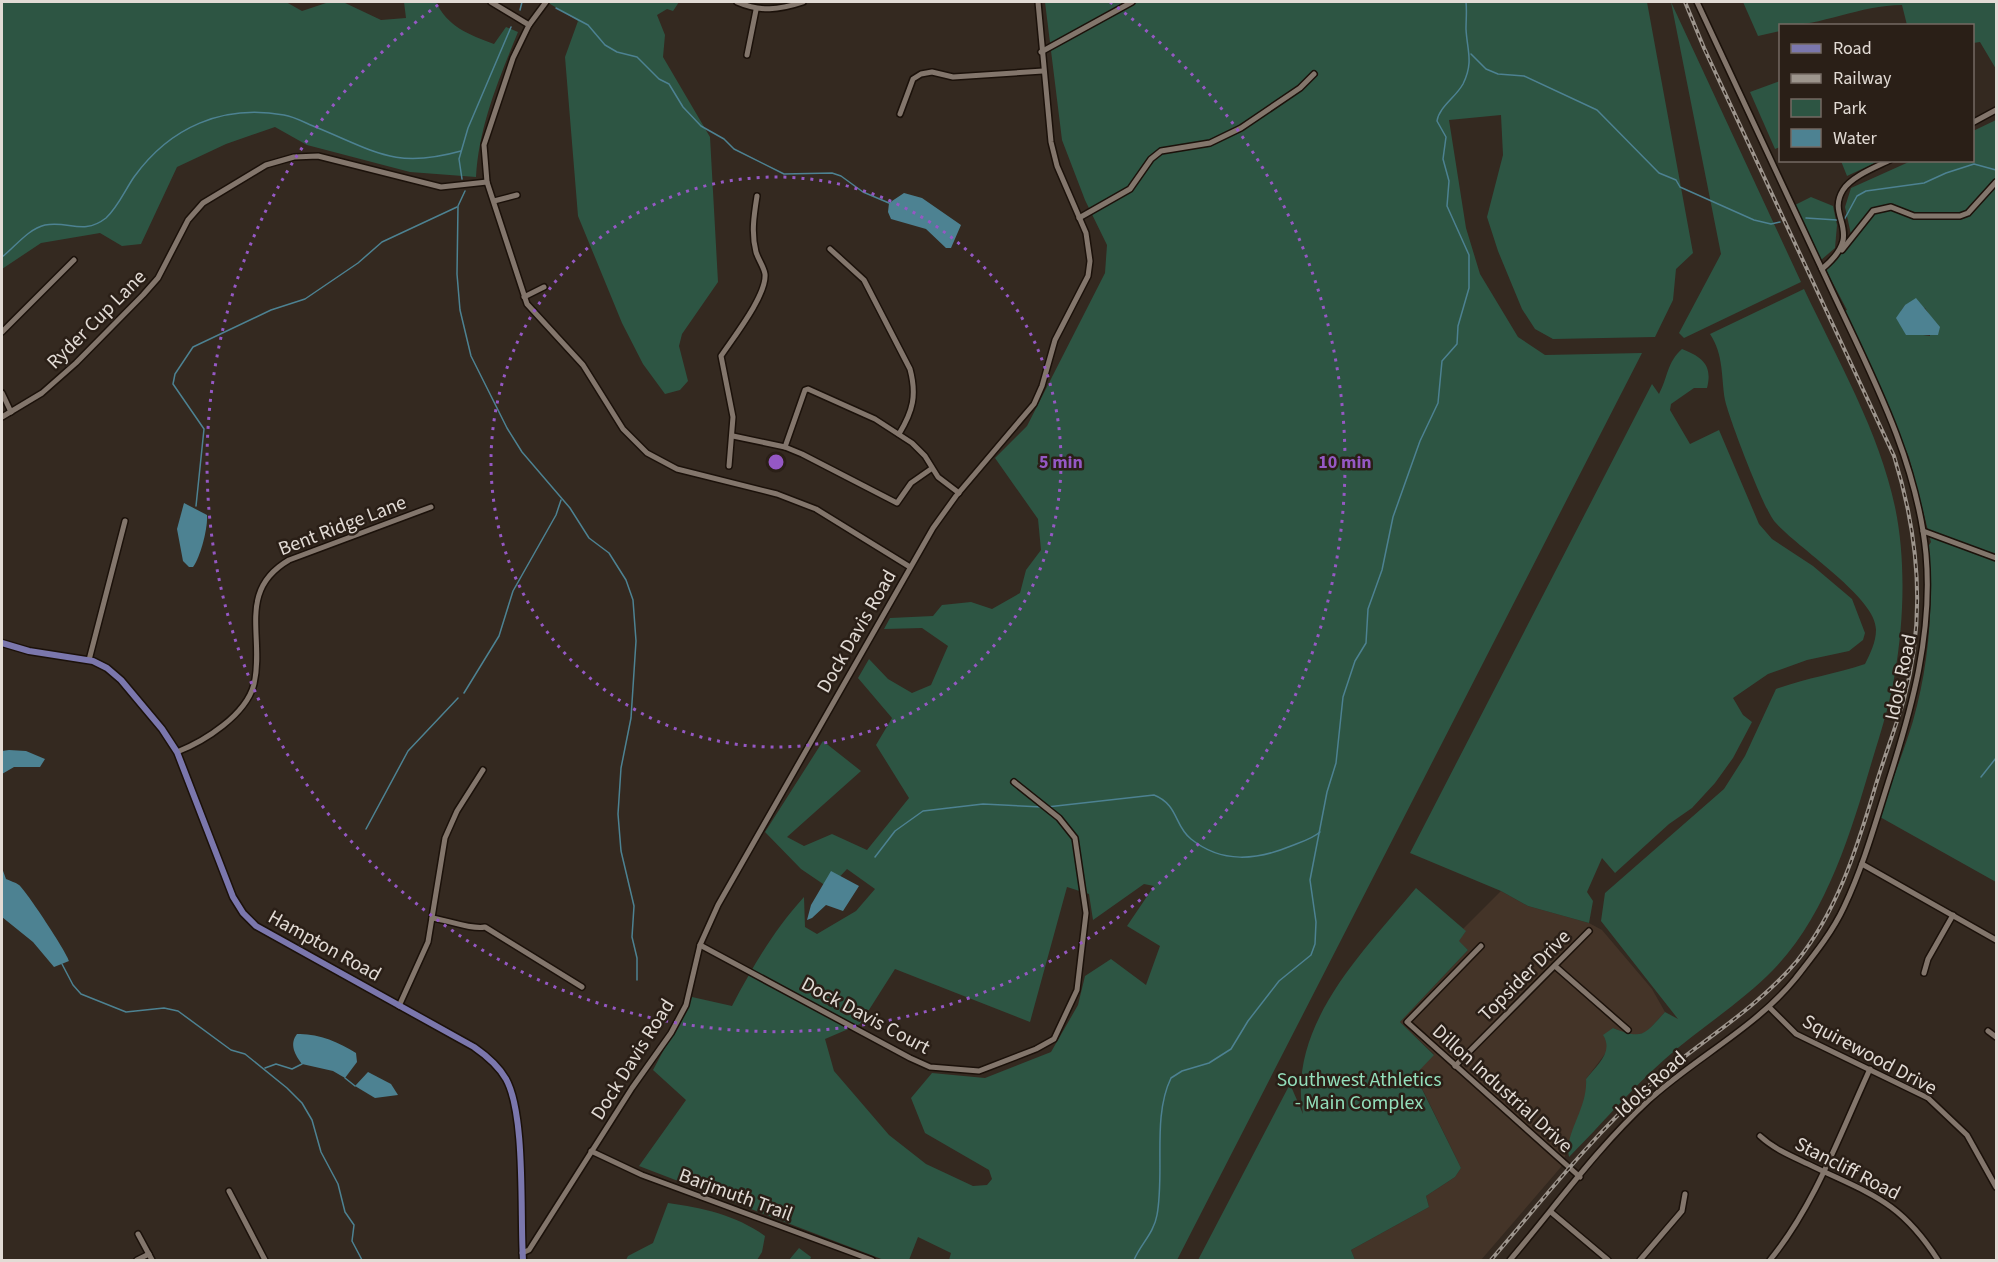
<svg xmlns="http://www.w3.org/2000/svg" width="1998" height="1262" font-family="'Source Sans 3',sans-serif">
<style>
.built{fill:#443428}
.green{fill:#2d5543;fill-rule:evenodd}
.water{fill:#4d8292}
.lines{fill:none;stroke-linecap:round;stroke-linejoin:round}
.stream{stroke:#4d8292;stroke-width:1.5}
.minor-casing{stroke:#1b110a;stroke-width:8}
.major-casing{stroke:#1b110a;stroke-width:9}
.minor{stroke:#83766c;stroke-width:5}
.major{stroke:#7b77ad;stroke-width:6}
.rail-casing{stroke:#9d958d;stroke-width:4}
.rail{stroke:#2a1f17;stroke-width:1.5;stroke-dasharray:4.5;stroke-linecap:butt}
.ring{fill:none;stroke:#9558c4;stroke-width:3;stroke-dasharray:3 6}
.labels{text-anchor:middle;stroke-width:5;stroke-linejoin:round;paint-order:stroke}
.street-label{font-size:20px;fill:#e2dbd5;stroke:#2a1f17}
.park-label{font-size:20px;fill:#93dfbb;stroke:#2a1f17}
.centre{fill:#9558c4;stroke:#2a1f17;stroke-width:3}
.ring-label{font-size:18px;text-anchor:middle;font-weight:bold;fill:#9558c4;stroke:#2a1f17;stroke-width:5;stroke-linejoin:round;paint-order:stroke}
</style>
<rect width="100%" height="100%" fill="#342920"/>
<polygon class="built" points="1501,891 1528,906 1589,923 1602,930 1652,989 1665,1012 1647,1032 1632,1036 1613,1028 1608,1050 1586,1079 1587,1096 1561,1167 1481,1260 1355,1260 1351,1250 1429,1207 1426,1196 1455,1177 1461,1168 1415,1074 1434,1054 1400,1022 1468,950 1458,941 1465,932 1463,929"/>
<g class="green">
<path d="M2 2H286L302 11 329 2H343L381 20 406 18 404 2H436C447 26 469 35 494 44L506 27 518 32C499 79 479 125 476 177L410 172 307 145 275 127 226 144 177 167 141 244 122 246 100 233 41 243 2 269Z"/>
<polygon points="547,2 679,2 673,11 667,9 657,15 665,35 663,57 710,137 718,282 682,334 679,346 688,381 680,390 665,394 643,364 622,323 578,216 565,57 578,21"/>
<path d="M1045 2H1647L1693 253 1676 269 1673 300 1655 337 1553 339 1535 329 1522 309 1498 251 1487 217 1503 155 1501 115 1449 120 1466 228 1480 274 1518 337 1545 355 1642 353 1177 1260H949L951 1253 918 1237 909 1260H884L639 1166 686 1100 653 1070 692 997 732 1006C753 966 774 930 804 897L805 927 817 934 856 911 875 889 847 869 829 888 801 869 765 832 823 741 861 771 787 837 804 846 832 834 867 850 909 798 876 745 892 718 858 678 869 659 888 679 912 693 931 685 948 646 922 628 884 629 890 618 933 616 942 605 971 602 992 609 1020 593 1026 570 1041 550 1038 519 995 458 1027 426 1105 273 1107 245 1085 200 1062 140ZM1144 884 1154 886 1127 926 1160 946 1146 985 1111 959 1085 976 1078 1005 1051 1052 985 1078 932 1073 911 1098 925 1133 989 1170 992 1179 987 1185 973 1186 926 1164 889 1135 834 1071 825 1039 860 1024 895 969 1030 1022 1067 887 1089 894 1093 920Z"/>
<polygon points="1671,2 1801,282 1684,338 1679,333 1721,254"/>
<path d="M1743 2H1996V69L1980 42 1973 43 1972 26 1907 25 1902 5C1860 5 1822 26 1780 26V31L1758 36Z"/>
<polygon points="1780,81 1780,147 1775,149 1750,92"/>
<path d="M1996 120V882L1880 817C1890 785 1903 754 1913 721 1929 665 1934 605 1928 547L1931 542 1909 457 1844 311 1847 310 1826 270 1837 260 1852 239 1845 207 1851 188 1911 161 1972 160 1973 131ZM1905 305 1925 308 1930 316V336L1923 335 1901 311Z"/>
<polygon points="1841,161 1879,161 1847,176"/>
<polygon points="1811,197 1833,206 1837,225 1835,248 1821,260 1795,205"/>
<path d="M1804 289C1837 359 1879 431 1895 507 1906 559 1904 621 1895 673 1890 703 1881 732 1872 761 1851 832 1827 914 1774 969 1741 1003 1700 1028 1665 1059 1631 1089 1601 1125 1569 1157 1564 1133 1588 1109 1586 1079 1597 1065 1614 1052 1603 1035L1613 1028C1643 1040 1644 1035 1665 1012L1678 1019 1601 921 1605 893 1724 789 1745 756 1776 689C1806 678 1835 674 1865 664 1870 654 1876 642 1876 630 1877 598 1796 547 1775 522 1764 510 1729 418 1725 400 1721 377 1724 355 1710 334Z"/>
<path d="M1682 349C1702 357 1713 365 1707 388H1694L1671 404 1670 410 1690 444 1719 430 1759 524 1772 539 1813 566 1852 599 1865 633 1863 640 1849 651 1807 660 1768 674 1733 698 1743 715 1752 722 1733 758 1715 783 1692 808 1669 824 1615 873 1602 858 1587 892 1593 901 1589 923 1528 906 1501 891 1410 853 1652 384 1659 394C1668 377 1667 362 1682 349Z"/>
<path d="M1416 888 1466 931 1459 941 1468 950 1400 1022 1434 1055 1415 1075 1461 1168 1455 1177 1426 1196 1429 1207 1351 1250 1355 1260H1198L1290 1084 1303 1114C1287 1025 1364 951 1416 888Z"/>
<path d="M668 1203C703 1208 736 1215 765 1236L762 1252 757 1260H626L628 1256 653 1243Z"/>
<polygon points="799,1248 811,1257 810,1260 789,1260"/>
</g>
<g class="water">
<polygon points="904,193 922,198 961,225 951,248 946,248 926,229 891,219 888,212 889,203"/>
<polygon points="1916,298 1940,327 1938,335 1906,335 1896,318 1905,305"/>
<path d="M184 503 207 515C208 527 201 556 193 567H189L183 561 177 529Z"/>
<polygon points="9,750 26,751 45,759 40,767 14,767 2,774 2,751"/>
<path d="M2 868 6 879C10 881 15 882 19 885 25 889 68 954 69 961L54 967 33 942 2 917Z"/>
<polygon points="831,871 859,886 843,911 826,905 812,918 807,920 811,905"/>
<path d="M297 1034C317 1033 339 1042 356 1053L357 1062 345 1078 333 1071 302 1064C295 1055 289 1044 297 1034Z"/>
<polygon points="368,1072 391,1084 398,1095 375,1098 355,1086"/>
</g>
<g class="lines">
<g class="stream">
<polyline points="556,8 588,25 605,45 617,52 637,57 659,79 669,84 683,107 701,126 724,139 734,149 784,174 832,173 841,176 863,192 889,203"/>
<polyline points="520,10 522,2"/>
<polyline points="1471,54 1486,69 1498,74 1524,76 1597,110 1659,173 1676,180 1680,187 1754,220 1771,224 1780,222"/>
<polyline points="462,179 459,159 468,128 511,27"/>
<polyline points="465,191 458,206 457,274 460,310 471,356 507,428 522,452 570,508 589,538 609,553 626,580 633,600 636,641 631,718 621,768 618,814 621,851 634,906 632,937 637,958 637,980"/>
<polyline points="1806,218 1837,220"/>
<polyline points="1844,220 1857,196 1866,191 1924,183 1946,173 1974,164 1996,170"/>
<path d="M2 257C15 247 28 229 45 225 68 220 83 236 106 218 118 207 125 190 134 177 170 127 223 104 284 115 296 117 307 124 318 128 376 152 396 169 461 151"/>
<polyline points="196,506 204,429 173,384 175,374 193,347 271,310 305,299 358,263 382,242 457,207"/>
<polyline points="464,693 499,636 513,591 556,515 561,500"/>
<polyline points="1981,777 1996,758"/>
<path d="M1047 807 1154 795C1179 805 1174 826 1191 839 1222 864 1257 860 1291 846 1301 842 1312 839 1320 832"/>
<polyline points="366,829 408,751 458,698"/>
<polyline points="875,857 895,831 923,811 983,804 1042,807"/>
<polyline points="62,964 73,985 81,994 126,1012 164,1008 178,1011 231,1050 245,1054 287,1088 302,1103 312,1120 321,1152 338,1184 345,1212 354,1225 352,1241 362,1260"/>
<polyline points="265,1068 276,1064 292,1069 302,1064"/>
<polyline points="345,1078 355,1086"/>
<path d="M1134 1260C1140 1245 1154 1233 1157 1215 1165 1172 1152 1117 1171 1078L1182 1071 1209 1063 1231 1049 1248 1021 1279 981 1311 955 1315 944 1316 922 1310 880 1327 792 1336 763 1343 697 1355 661 1366 643 1368 609 1382 570 1393 517 1420 441 1438 403 1442 361 1457 344 1458 326 1469 288V255L1447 206 1449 181 1443 159 1446 137 1437 121C1439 107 1456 97 1463 84 1474 62 1467 50 1466 29 1466 20 1467 11 1466 2"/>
</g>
<defs>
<g id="minor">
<polyline points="491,2 529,25"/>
<polyline points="546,2 529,25 513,58 484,145 487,182 527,304 583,365 623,429 647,453 677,469 777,494 816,509 910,567"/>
<path d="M737 2C760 12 779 10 803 2"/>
<polyline points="1041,52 1132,2"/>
<polyline points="747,55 756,10"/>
<polyline points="900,114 913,79 921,74 932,72 953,77 1043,71"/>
<polyline points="1972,123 1996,110"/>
<polyline points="494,201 517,195"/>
<polyline points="1079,218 1130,189 1151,159 1161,151 1210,143 1241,128 1300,88 1314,74"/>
<path d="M830 249 864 280 910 369C917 395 913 411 899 434"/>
<polyline points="1842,250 1873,211 1891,207 1914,216 1960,216 1968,213 1996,182"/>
<path d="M1822 269C1867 231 1825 219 1843 190 1852 176 1876 167 1890 160"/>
<polyline points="524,297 544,287"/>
<polyline points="2,332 74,260"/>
<polyline points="2,393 11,412"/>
<polyline points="2,417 42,393 76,363 143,295 158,278 188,220 203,203 266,165 294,157 318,156 441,187 487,182"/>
<polyline points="733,436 785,447 802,454 897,503 911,483 931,469"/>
<polyline points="785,447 805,390 808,389 875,419 912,443 925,456 938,477 959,493"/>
<path d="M729 466 733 417 721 356C733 338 767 295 765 274 764 267 758 259 756 252 751 233 754 215 757 196"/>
<polyline points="1923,531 1996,558"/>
<polyline points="89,660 125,521"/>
<path d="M177 752C205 741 246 715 254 684 265 637 236 591 289 560L431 507"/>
<polyline points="1862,864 1996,940"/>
<path d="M432 918C447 920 472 930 485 927L582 987"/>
<polyline points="700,945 910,1058 930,1067 979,1071 1036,1049 1054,1039 1077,990 1086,913 1075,838 1059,818 1014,782"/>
<polyline points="1481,946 1407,1022 1580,1177"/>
<polyline points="1555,966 1628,1030"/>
<polyline points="1924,973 1928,959 1953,915"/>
<polyline points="399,1006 428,942 445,838 457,811 483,770"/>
<polyline points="1769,1007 1796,1034 1928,1098 1967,1135 1996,1187"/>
<polyline points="1988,1031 1996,1037"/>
<polyline points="1455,1066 1589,931"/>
<path d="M1760 1136C1774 1149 1791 1156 1808 1164 1869 1194 1899 1199 1938 1260"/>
<polyline points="591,1151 642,1175 872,1260"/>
<polyline points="229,1191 265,1260"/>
<polyline points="1551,1212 1608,1260"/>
<polyline points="138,1234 152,1260"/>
<polyline points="522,1253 529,1250 632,1088 671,1033 686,1005 700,945 718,905 933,528 956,496 1034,404 1042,386 1055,340 1088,276 1090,261 1086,233 1057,166 1051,142 1038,2"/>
<polyline points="137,1260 149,1254"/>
<path d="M1510 1260C1555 1207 1597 1148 1649 1100 1695 1058 1755 1028 1795 979 1813 956 1832 933 1844 907 1863 867 1875 824 1888 783 1912 708 1933 633 1926 554 1917 461 1872 376 1833 293 1788 196 1742 99 1697 2"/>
<polyline points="1640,1260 1682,1211 1685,1194"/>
<path d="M1770 1260C1815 1205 1840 1134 1870 1069"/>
</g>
<path id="major" d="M2 643 29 651 93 661 107 668 121 680 162 729 177 752 233 897 243 913 256 926 474 1047C487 1056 498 1065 506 1079 526 1115 520 1216 523 1260"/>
</defs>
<use href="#minor" class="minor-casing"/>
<use href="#major" class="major-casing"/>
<use href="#minor" class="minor"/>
<use href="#major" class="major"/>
<defs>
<path id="rail" d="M1491 1260C1541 1202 1589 1140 1646 1088 1695 1044 1754 1012 1797 961 1837 911 1856 851 1874 791 1883 760 1895 730 1904 699 1926 618 1919 536 1894 456L1704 48 1685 2"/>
</defs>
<use href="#rail" class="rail-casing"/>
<use href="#rail" class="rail"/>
</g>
<g class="ring">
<circle cx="776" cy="462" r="285"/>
<path d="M1110 2A569 569 0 1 1 442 2"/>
</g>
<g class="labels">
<g class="street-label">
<text transform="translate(96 319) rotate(-45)" y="7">Ryder Cup Lane</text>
<text transform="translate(342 525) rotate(-21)" y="7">Bent Ridge Lane</text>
<text transform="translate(856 631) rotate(-60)" y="7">Dock Davis Road</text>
<text transform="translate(1900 677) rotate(-78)" y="7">Idols Road</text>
<text transform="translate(325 945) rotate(29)" y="7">Hampton Road</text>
<text transform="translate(1524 975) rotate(-45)" y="7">Topsider Drive</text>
<text transform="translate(866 1015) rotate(28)" y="7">Dock Davis Court</text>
<text transform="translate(1870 1054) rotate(28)" y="7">Squirewood Drive</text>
<text transform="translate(632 1059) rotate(-58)" y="7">Dock Davis Road</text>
<text transform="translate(1650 1084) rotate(-42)" y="7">Idols Road</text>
<text transform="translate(1503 1088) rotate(42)" y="7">Dillon Industrial Drive</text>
<text transform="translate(1848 1168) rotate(27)" y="7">Stancliff Road</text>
<text transform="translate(736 1194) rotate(20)" y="7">Barjmuth Trail</text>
</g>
<g class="park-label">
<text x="1359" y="1086">Southwest Athletics<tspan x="1359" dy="23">- Main Complex</tspan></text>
</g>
</g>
<circle cx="776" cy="462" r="9" class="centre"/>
<g class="ring-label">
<text x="1061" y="468">5 min</text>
<text x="1345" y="468">10 min</text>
</g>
<rect width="1998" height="1262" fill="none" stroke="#e2dbd5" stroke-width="6"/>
<rect x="1779" y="24" width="195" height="138" fill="#2a1f17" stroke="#746a63" stroke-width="1.5"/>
<rect x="1791" y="44" width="30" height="9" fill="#7b77ad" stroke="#746a63" stroke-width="1.5"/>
<text x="1833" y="54" font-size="18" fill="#e2dbd5">Road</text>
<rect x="1791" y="74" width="30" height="9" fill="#9d958d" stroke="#746a63" stroke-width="1.5"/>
<text x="1833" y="84" font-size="18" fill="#e2dbd5">Railway</text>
<rect x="1791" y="99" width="30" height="18" fill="#2d5543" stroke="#746a63" stroke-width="1.5"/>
<text x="1833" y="114" font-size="18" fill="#e2dbd5">Park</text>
<rect x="1791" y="129" width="30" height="18" fill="#4d8292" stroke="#746a63" stroke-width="1.5"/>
<text x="1833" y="144" font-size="18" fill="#e2dbd5">Water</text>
</svg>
